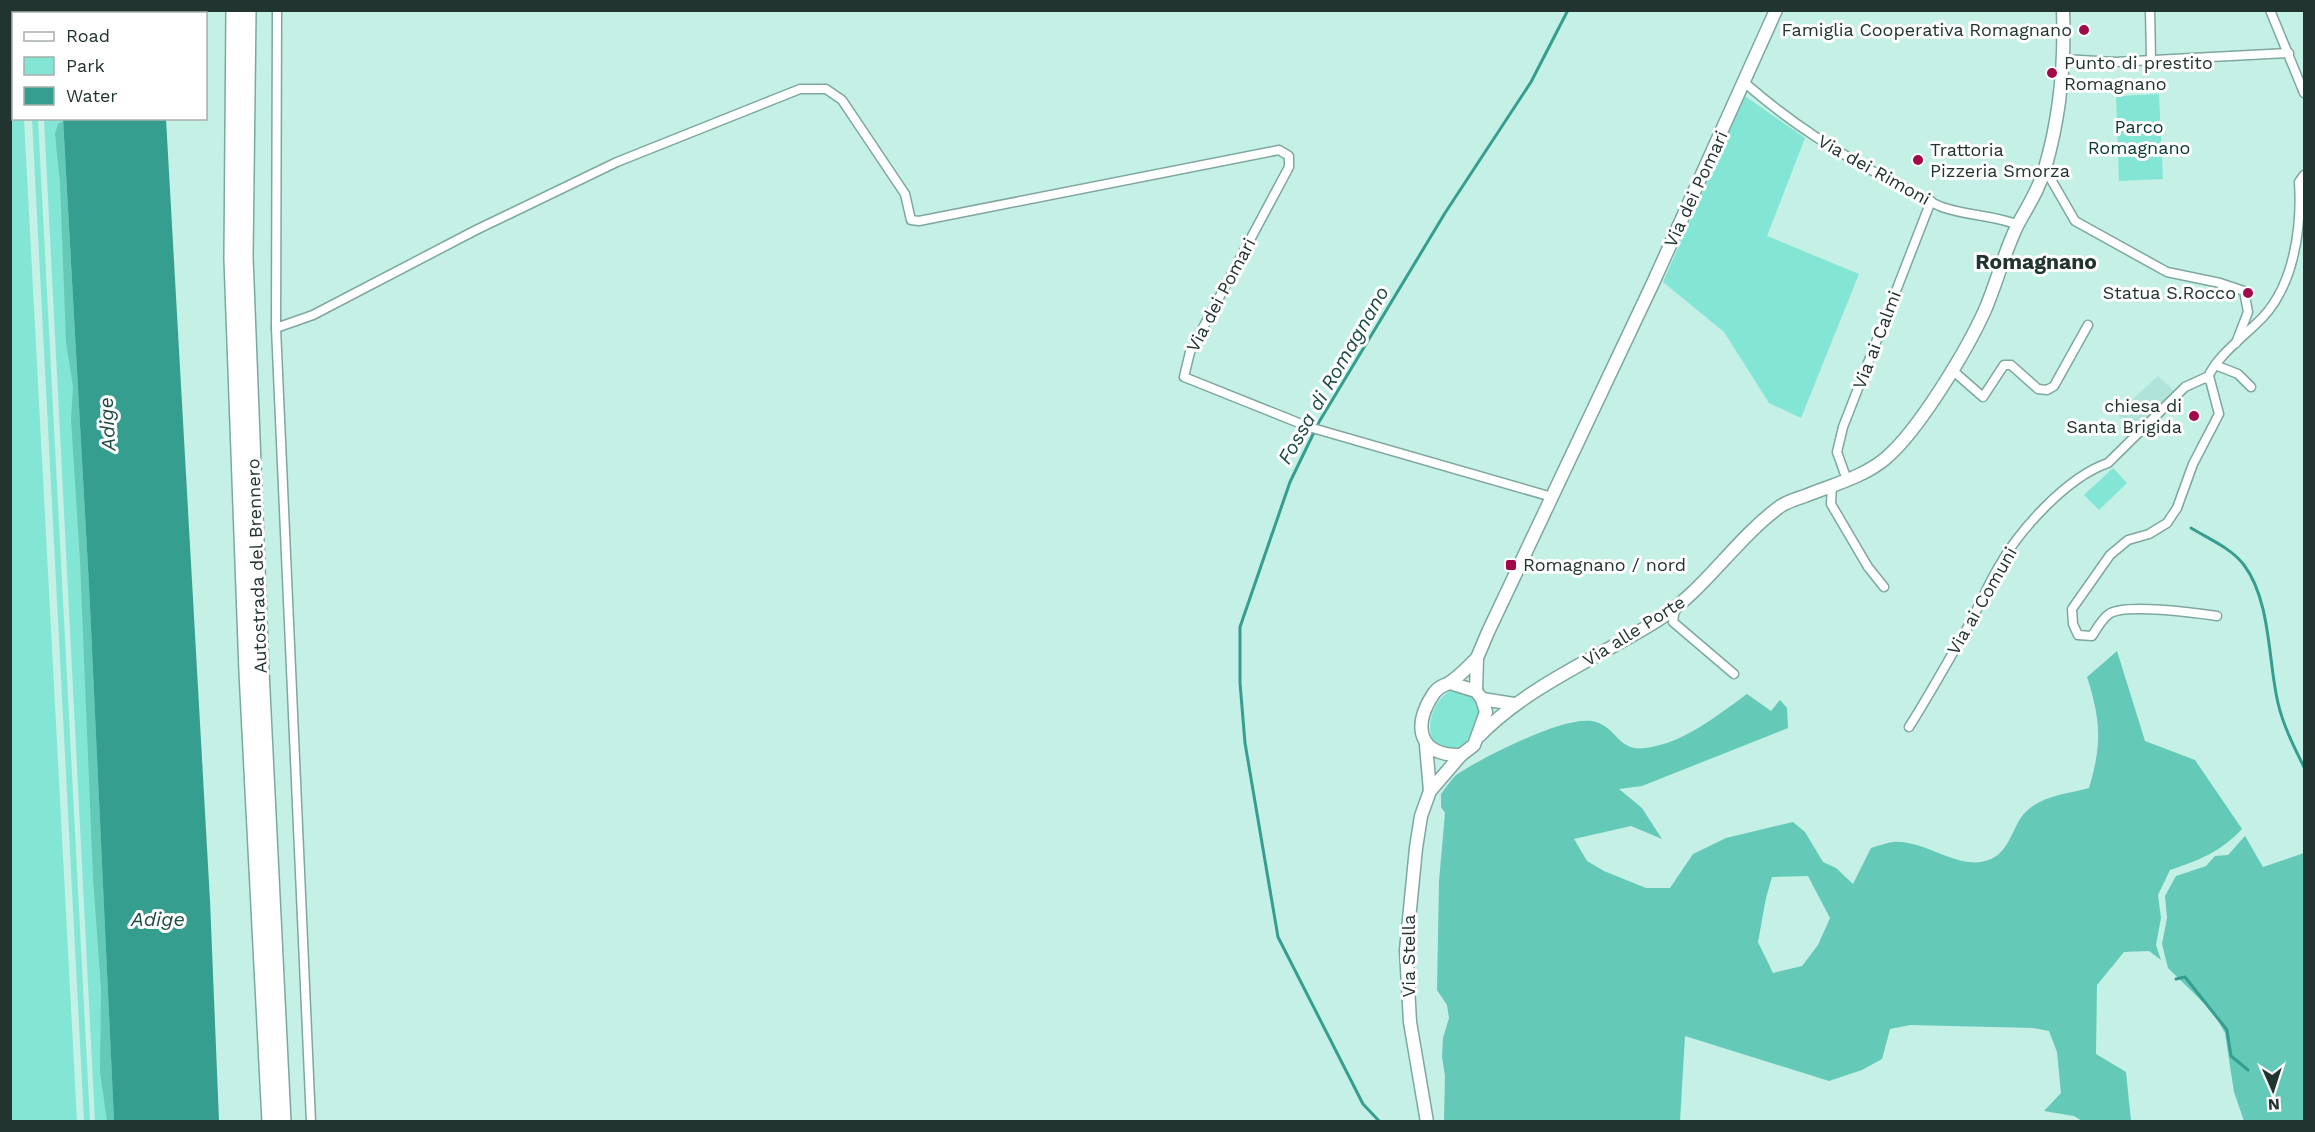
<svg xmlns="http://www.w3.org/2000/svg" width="2315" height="1132" font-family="'Work Sans',sans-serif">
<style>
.built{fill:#b0e4db}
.green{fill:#83e6d5}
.forest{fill:#64c9b7;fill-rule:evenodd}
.water{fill:#359e8e}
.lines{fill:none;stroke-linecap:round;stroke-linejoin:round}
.stream{stroke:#359e8e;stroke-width:3}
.street-casing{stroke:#7ea79f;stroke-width:11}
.secondary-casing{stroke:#7ea79f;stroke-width:15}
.highway-casing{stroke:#7ea79f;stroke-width:18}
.street{stroke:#fff;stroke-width:8}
.secondary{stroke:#fff;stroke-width:12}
.highway{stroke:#fff;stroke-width:15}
.poi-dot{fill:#a20949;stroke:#fff;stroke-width:2}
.labels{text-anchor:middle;stroke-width:6;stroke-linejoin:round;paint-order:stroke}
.poi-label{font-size:18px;fill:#223430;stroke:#fff;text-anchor:end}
.park-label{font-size:18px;fill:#053730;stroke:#fff}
.street-label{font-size:18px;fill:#223430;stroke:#fff}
.water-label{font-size:20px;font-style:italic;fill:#1e4b44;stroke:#fff}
.quarter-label{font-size:21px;font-weight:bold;fill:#223430;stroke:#fff}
</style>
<rect width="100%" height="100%" fill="#c4f0e6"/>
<polygon class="built" points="2158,376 2176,393 2135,433 2117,414"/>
<g class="green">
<polygon points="10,11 19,11 19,13 14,14 14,118 24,119 77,1121 11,1121"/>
<polygon points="2159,94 2163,179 2119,181 2116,96"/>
<polygon points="1745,96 1805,138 1767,236 1859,274 1801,418 1769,403 1724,332 1663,282"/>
<polygon points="32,119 38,119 90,1121 84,1121"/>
<polygon points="44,119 63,119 89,586 114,1121 95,1121"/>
<polygon points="2113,468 2127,483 2099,510 2084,495"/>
<path d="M1452 690C1492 689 1479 724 1464 745 1420 763 1422 705 1452 690Z"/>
</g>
<g class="forest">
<polygon points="63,121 89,586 114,1121 107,1121 100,1072 101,989 93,878 80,561 71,419 73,387 66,342 60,183 55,134 58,124"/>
<path d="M2117 651 2145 741 2195 760 2242 829C2220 852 2200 860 2170 870L2158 895 2161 918 2156 945 2161 960 2149 951 2124 952 2097 985 2096 1054 2126 1072 2131 1121H2082L2074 1116 2044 1111 2061 1093 2057 1052 2049 1031 2033 1028 1910 1025 1890 1029 1882 1059 1862 1070 1829 1081 1685 1036 1680 1121H1444L1445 1076 1442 1057 1443 1038 1449 1018 1447 1005 1437 990 1439 881 1445 813 1441 807V794C1447 787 1452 777 1459 773 1484 757 1568 713 1596 722 1617 728 1618 752 1646 748 1684 743 1718 715 1747 694L1771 711 1780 700 1787 708 1788 728 1642 786 1619 789 1642 808 1662 839 1631 826 1574 839 1587 861 1604 871 1646 888H1670L1693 854 1726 838 1793 822 1805 832 1823 862 1836 868 1853 884 1871 848C1878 846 1886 843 1893 842 1926 839 1959 873 1991 859 2009 851 2012 829 2023 815 2038 796 2067 794 2089 788 2102 745 2101 720 2087 677ZM1808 876 1830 918 1818 945 1802 966 1773 973 1758 942 1766 898 1772 877Z"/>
<polygon points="2245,836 2263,867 2304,853 2304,1121 2244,1121 2234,1092 2225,1033 2214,1013 2168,968 2162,944 2167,918 2165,896 2176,876 2206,866 2215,856 2228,855"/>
</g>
<g class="water">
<polygon points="160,10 160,13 57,14 57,11"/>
<polygon points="63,119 166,119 210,901 219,1121 114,1121 89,586"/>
</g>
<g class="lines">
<g class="stream">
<path d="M2191 528C2209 539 2231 548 2244 565 2271 601 2268 661 2278 703 2283 725 2294 747 2304 767"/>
<polyline points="2176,979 2185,977 2227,1030 2231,1056 2248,1070"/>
<polyline points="1380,1122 1363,1104 1278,937 1245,743 1240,683 1240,627 1290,482 1319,422 1445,213 1531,82 1568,10"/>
</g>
<defs>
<g id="street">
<polyline points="277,10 276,328 311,1122"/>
<polyline points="2150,10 2151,60"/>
<polyline points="2270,10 2304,93"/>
<polyline points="2063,59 2115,62 2289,53"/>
<path d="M1745 83C1792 124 1838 153 1893 182 1909 190 1926 201 1942 207 1967 216 1994 215 2018 225"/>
<polyline points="2045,169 2075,221 2167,272 2220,283 2244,291 2248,312 2236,343"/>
<polyline points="276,328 313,315 476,230 617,162 800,89 826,89 842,100 905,194 911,220 919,221 1279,150 1289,156 1289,167 1190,352 1184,377 1309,427 1552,497"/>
<polyline points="2215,365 2238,374 2251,387"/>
<polyline points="1951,369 1983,397 2004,365 2011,365 2038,389 2047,390 2054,386 2088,325"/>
<path d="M2207 379C2218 354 2244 337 2263 317 2294 284 2302 227 2299 182L2304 175"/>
<polyline points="1847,480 1837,452 1843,427 1931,201"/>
<polyline points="1832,485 1831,504 1868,567 1884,587"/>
<polyline points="1675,608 1673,622 1734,674"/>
<path d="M1909 727C1930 694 1949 659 1969 625 1979 606 1987 587 1998 568 2019 530 2067 477 2108 463L2185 387 2209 376 2219 414 2193 464 2177 508 2167 523 2149 534 2128 540 2110 555 2072 609 2073 624 2078 635 2092 636C2097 628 2102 619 2109 614 2124 603 2197 613 2217 616"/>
</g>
<g id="secondary">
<polyline points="1476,691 1477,658 1488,632 1653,283 1776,10"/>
<polyline points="1482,699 1514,704"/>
<path d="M1479 736C1529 685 1598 658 1658 620 1705 590 1734 541 1778 508 1785 502 1796 499 1805 496 1832 485 1864 477 1886 458 1919 430 1967 350 1985 310 1997 282 2004 253 2017 226 2027 207 2039 190 2045 168 2060 117 2065 63 2063 10"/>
<polyline points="1426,745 1430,791"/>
<path d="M1461 755C1418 756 1412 726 1434 693 1439 686 1443 686 1449 683 1459 677 1469 666 1477 658"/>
<polyline points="1427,1122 1410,1022 1406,950 1416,848 1421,816 1430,791 1461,755 1474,745 1486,712 1482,699 1476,691 1450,683"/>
</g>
<g id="highway">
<polyline points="234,10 232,259 247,672 270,1122"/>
<polyline points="248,10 245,257 261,671 283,1122"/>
</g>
</defs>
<use href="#street" class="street-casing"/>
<use href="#secondary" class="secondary-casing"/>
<use href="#highway" class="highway-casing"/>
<use href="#street" class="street"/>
<use href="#secondary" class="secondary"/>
<use href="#highway" class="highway"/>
</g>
<g class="poi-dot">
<circle cx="2084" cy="30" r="6"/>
<circle cx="2052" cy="73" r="6"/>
<circle cx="1918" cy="160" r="6"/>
<circle cx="2248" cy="293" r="6"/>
<circle cx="2194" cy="416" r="6"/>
<rect x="1505" y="559" width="12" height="12" rx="3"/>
</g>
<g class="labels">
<g class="poi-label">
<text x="2072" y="36">Famiglia Cooperativa Romagnano</text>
<text x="2064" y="69" text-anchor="start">Punto di prestito<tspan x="2064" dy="21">Romagnano</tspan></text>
<text x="1930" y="156" text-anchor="start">Trattoria<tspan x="1930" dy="21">Pizzeria Smorza</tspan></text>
<text x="2236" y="299">Statua S.Rocco</text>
<text x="2182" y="412">chiesa di<tspan x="2182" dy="21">Santa Brigida</tspan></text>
<text x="1523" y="571" text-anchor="start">Romagnano / nord</text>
</g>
<g class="park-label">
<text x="2139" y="133">Parco<tspan x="2139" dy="21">Romagnano</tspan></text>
</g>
<g class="street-label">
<text transform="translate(1874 170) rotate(29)" y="6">Via dei Rimoni</text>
<text transform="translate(1696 189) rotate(-65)" y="6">Via dei Pomari</text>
<text transform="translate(1221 295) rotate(-62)" y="6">Via dei Pomari</text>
<text transform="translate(1877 340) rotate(-69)" y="6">Via ai Calmi</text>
<text transform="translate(257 566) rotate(-92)" y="6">Autostrada del Brennero</text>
<text transform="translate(1982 601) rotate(-60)" y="6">Via ai Comuni</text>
<text transform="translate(1634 631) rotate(-32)" y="6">Via alle Porte</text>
<text transform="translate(1409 956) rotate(-90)" y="6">Via Stella</text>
</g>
<g class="water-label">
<text transform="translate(1333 375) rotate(-60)" y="7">Fossa di Romagnano</text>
<text transform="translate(107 424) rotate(-93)" y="7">Adige</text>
<text x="158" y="926">Adige</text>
</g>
<g class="quarter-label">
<text x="2036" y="269">Romagnano</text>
</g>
</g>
<rect width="2315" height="1132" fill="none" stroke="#223430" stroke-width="24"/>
<rect x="12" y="12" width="195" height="108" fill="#ffffff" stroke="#a7aeac" stroke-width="1.5"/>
<rect x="24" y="32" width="30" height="9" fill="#ffffff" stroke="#a7aeac" stroke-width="1.5"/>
<text x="66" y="42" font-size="18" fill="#223430">Road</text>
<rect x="24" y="57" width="30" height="18" fill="#83e6d5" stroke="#a7aeac" stroke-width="1.5"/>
<text x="66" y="72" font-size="18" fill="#223430">Park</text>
<rect x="24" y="87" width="30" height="18" fill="#359e8e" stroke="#a7aeac" stroke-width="1.5"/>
<text x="66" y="102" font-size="18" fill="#223430">Water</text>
<g transform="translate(2273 1090) rotate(177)" stroke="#ffffff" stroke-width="4.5" paint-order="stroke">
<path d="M0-4.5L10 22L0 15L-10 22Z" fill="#223430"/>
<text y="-9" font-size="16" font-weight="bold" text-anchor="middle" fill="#223430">N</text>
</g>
</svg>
